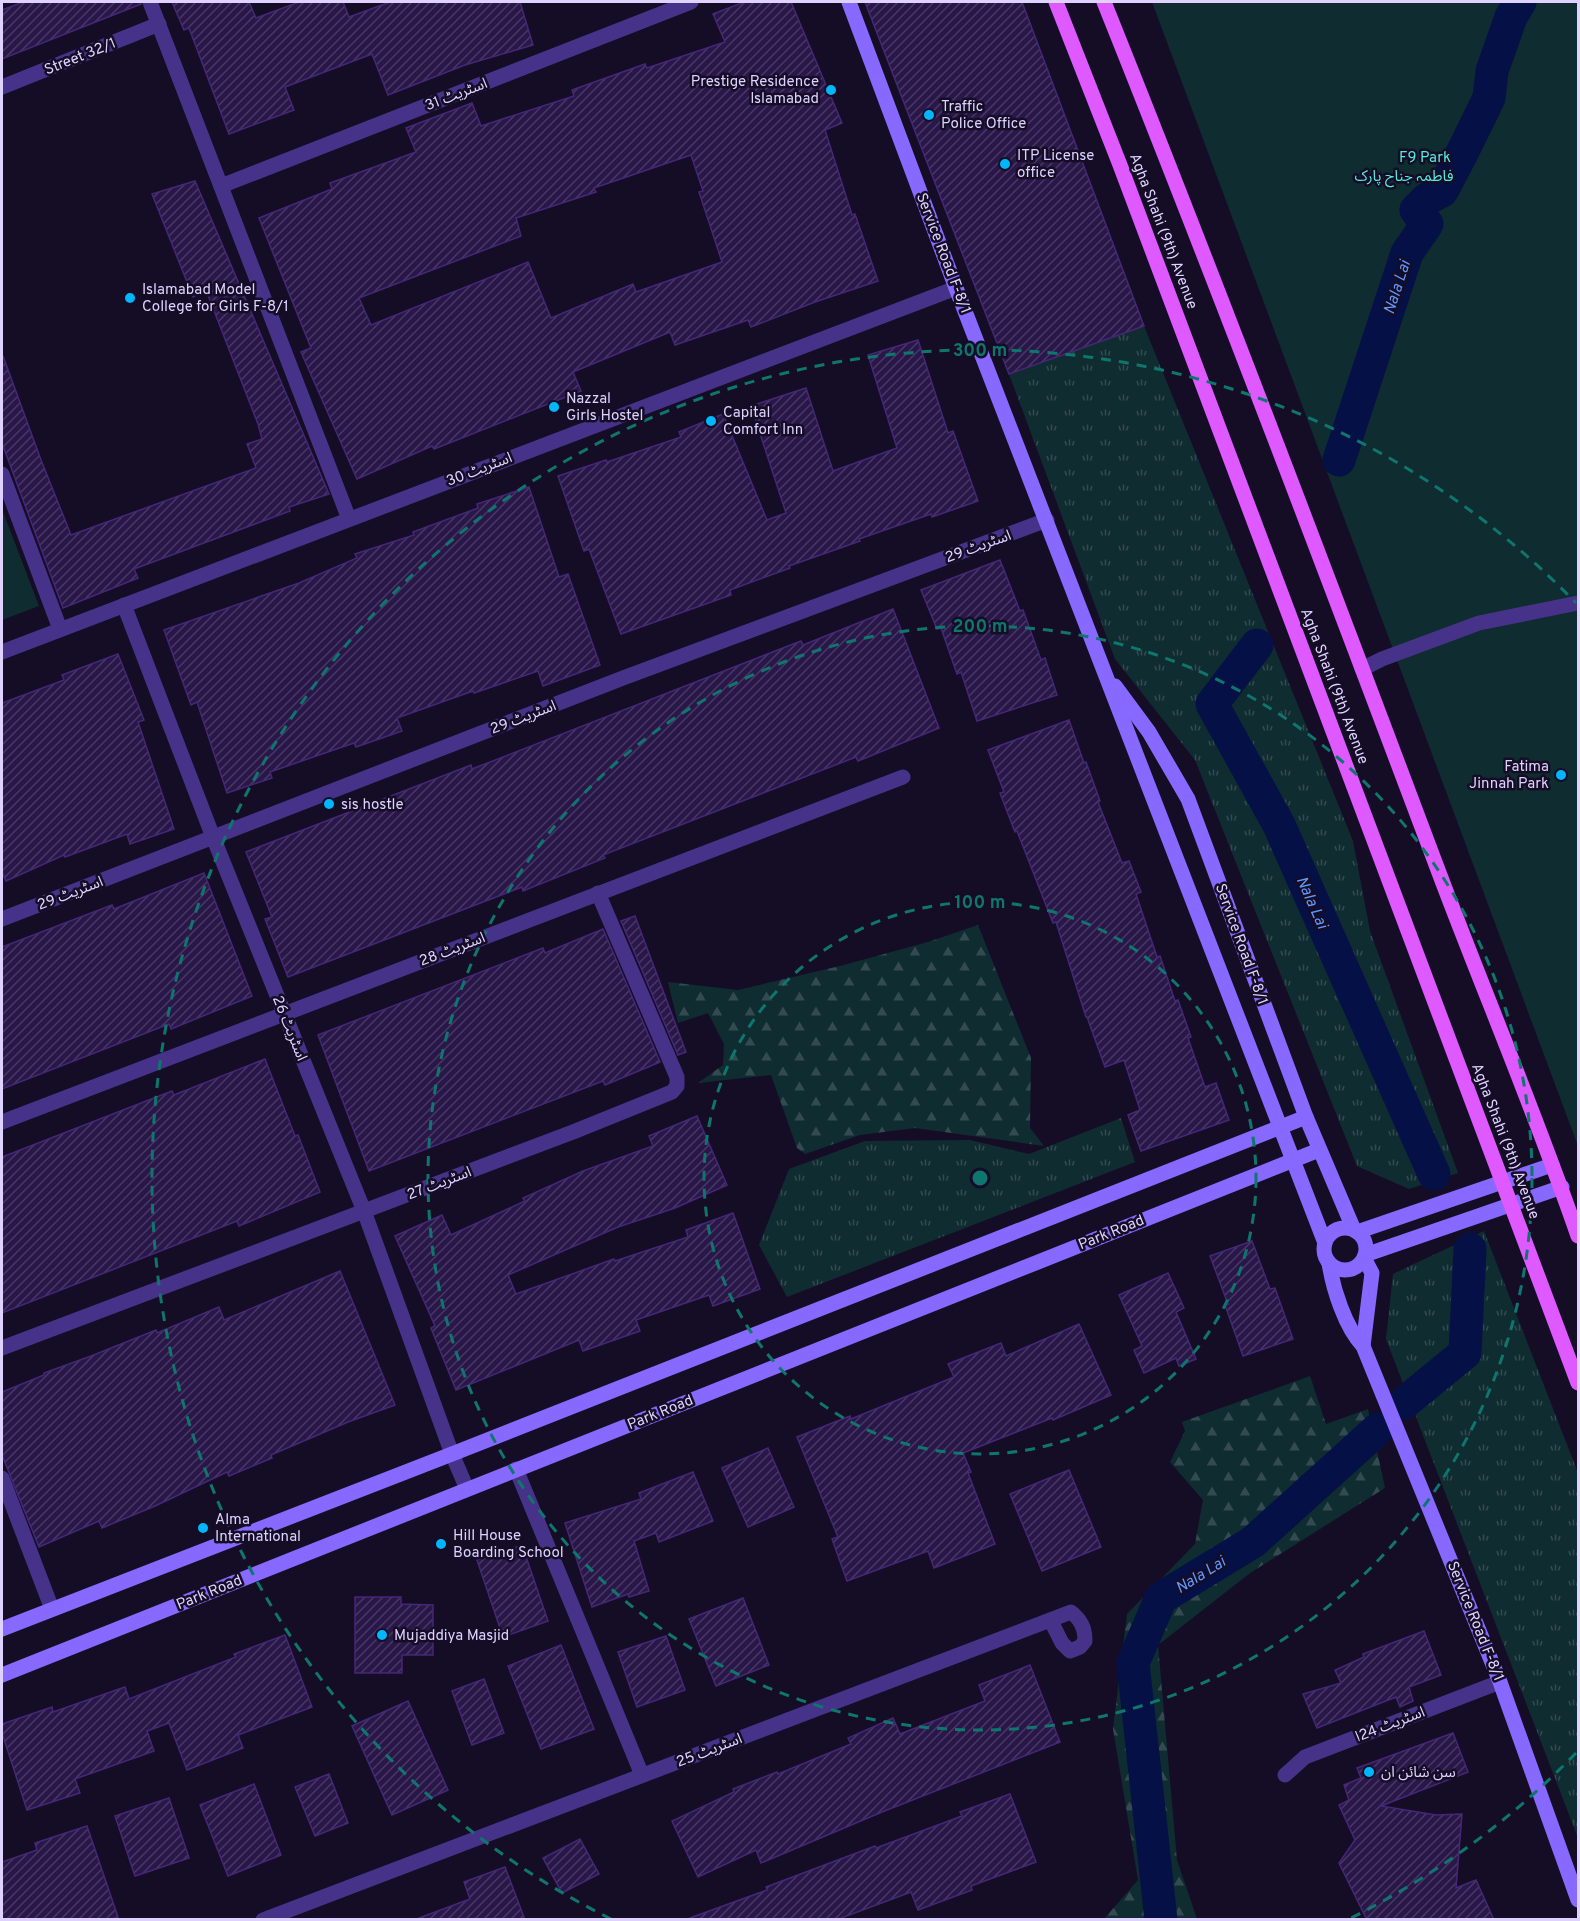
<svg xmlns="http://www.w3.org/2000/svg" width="1580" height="1921" font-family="Overpass,'Noto Sans Arabic',sans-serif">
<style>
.grass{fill:url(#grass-tufts)}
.forest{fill:url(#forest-firs)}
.park{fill:#0f2c31}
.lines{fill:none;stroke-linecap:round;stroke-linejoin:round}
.river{stroke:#051146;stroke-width:33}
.building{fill:url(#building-hatch);stroke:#452777;stroke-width:1.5;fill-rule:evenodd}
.street{stroke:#463389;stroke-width:15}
.secondary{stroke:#8769ff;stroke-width:15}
.primary{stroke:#de59ff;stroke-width:15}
.ring{fill:none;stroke:#0f766e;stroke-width:3;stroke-dasharray:10 8}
.poi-dot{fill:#00b6fd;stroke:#150d26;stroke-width:2}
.labels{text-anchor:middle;stroke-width:5;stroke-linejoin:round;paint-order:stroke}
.street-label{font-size:15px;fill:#dfd2ff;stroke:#150d26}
.poi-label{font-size:15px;fill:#dfd2ff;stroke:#150d26;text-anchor:start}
.park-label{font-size:15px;fill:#53eadf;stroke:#150d26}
.water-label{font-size:16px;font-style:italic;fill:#6099ff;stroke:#150d26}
.centre{fill:#0f766e;stroke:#150d26;stroke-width:3}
.ring-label{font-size:18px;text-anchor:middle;font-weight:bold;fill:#0f766e;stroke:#150d26;stroke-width:5;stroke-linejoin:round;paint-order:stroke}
</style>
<defs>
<pattern id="grass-tufts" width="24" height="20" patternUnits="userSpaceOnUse" patternTransform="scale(1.5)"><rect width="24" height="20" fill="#0f2c31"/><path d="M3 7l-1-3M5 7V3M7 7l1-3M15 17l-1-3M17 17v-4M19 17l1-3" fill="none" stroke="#324a50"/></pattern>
<pattern id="forest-firs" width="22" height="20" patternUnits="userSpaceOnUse" patternTransform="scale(1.5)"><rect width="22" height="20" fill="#0f2c31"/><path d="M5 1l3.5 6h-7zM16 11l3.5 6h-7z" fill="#324a50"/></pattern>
<pattern id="building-hatch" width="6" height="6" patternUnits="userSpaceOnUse" patternTransform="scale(1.5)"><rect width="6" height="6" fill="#2a1749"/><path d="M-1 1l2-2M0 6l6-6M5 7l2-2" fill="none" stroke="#483864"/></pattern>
</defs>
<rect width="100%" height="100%" fill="#150d26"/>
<g class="grass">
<polygon points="1144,326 1353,841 1370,931 1458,1173 1409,1189 1357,1166 1195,760 1115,659 1009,374"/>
<polygon points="1121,1118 1135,1162 787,1297 759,1245 789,1169 865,1141 970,1140 1029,1154"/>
<polygon points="1484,1231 1578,1473 1578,1838 1386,1339 1393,1274"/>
</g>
<g class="forest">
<polygon points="978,925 1031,1058 1030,1128 1044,1146 915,1128 860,1135 805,1154 797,1148 771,1075 698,1083 723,1065 724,1044 708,1013 678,1023 668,982 738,990 840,966 928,942"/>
<polygon points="1310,1376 1326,1424 1368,1409 1385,1488 1250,1573 1158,1645 1177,1860 1197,1919 1104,1919 1138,1880 1113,1729 1127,1614 1195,1544 1203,1500 1170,1462 1185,1431 1182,1422"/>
</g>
<g class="park">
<polygon points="1152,2 1578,2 1578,1146"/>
<polygon points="2,509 39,606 2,620"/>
</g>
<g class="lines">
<g class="river">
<polyline points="1339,460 1407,253 1427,224 1416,210 1427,199 1442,191 1463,151 1489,98 1492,71 1511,17 1520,2"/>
<polyline points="1257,645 1212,704 1279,825 1434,1174"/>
<polyline points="1404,1403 1465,1353 1470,1249"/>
<polyline points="1161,1920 1133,1663 1161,1598 1253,1542 1378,1429"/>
</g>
</g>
<g class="building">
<polygon points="23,2 140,2 141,4 2,59 2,10"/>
<polygon points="172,2 249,2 256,18 299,2 343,2 349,17 390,2 520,2 533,45 465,65 388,95 372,54 285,87 294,110 229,134 189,28 184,30"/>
<path d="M744 2H791L842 123 825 130 852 215 855 214 878 281 815 302 751 327 748 320 675 345 670 332 573 372 581 391 434 449 432 446 357 479 301 352 311 348 259 218 332 189 330 183 416 152 406 128 472 103 481 126 574 96 572 90 645 64 647 68 725 42 713 14ZM691 155 703 191 699 192 722 262 636 292 633 284 551 318 528 262 371 325 359 298 521 236 516 218 596 192 594 188Z"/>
<polygon points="865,2 1022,2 1144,326 1009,374"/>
<polygon points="195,181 329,494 289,507 290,511 134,569 138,578 63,608 2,443 2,356 3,356 41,460 71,535 256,468 247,444 262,439 258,424 206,290 193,297 152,194"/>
<polygon points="918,340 948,433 953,431 978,501 932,517 931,514 859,539 860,541 789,566 790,568 730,590 731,595 621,634 589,549 584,551 558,476 606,460 607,462 681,437 679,432 723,414 767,520 786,513 751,406 806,388 833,471 897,448 868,355"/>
<polygon points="529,487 559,577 568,574 600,665 543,686 538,671 474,693 473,691 397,718 402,731 356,747 354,743 270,772 272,778 227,793 197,702 191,705 164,630 299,583 357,558 355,554 414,535 413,532 478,508 477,504"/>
<polygon points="1000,560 1020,611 1023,610 1041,660 1045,658 1057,695 977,721 961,672 957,674 941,628 937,629 921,590"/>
<polygon points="893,609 939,728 858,761 856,757 603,855 605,858 523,891 522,887 288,977 265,919 272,917 246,852 471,765 472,769 801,641 803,645"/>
<polygon points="118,654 144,720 138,722 174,829 130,844 127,834 65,857 64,855 6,881 2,872 2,703 64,680 62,675"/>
<polygon points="1069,720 1084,763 1086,762 1100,801 1098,802 1122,863 1129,861 1141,892 1136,894 1157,957 1160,956 1175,1001 1178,1000 1191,1037 1188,1038 1205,1087 1216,1083 1229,1120 1141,1151 1128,1115 1140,1110 1124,1060 1105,1067 1087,1017 1086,1017 1056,922 1053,923 1017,831 1015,832 1000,793 1004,792 988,750"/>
<polygon points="204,873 252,996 171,1029 169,1024 2,1089 2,947 112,905 114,909"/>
<polygon points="635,916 686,1052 678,1055 621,921"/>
<polygon points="603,929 660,1062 605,1085 603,1081 369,1171 318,1035 543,948 545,953"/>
<polygon points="265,1059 295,1136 298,1135 320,1192 239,1226 237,1221 2,1313 2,1157 172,1091 174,1095"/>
<polygon points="697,1116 727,1185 675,1208 618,1227 508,1275 516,1294 614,1259 615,1261 688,1237 686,1230 733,1213 760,1289 713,1306 709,1295 636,1320 640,1331 583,1351 579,1340 456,1390 431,1328 435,1326 395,1236 442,1215 451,1235 525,1201 523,1198 583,1171 653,1146 649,1136"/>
<polygon points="1252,1241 1270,1289 1275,1288 1293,1339 1243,1356 1225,1305 1228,1304 1210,1256"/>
<polygon points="340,1271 395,1405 348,1422 271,1455 272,1458 229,1476 227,1472 155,1506 102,1528 99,1521 39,1547 2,1455 2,1392 44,1375 44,1373 91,1356 156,1330 157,1333 219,1307 224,1320"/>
<polygon points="1168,1273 1184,1308 1176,1312 1196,1359 1179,1366 1176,1358 1144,1373 1134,1350 1142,1346 1119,1295"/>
<polygon points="1079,1324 1111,1395 1053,1420 1052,1418 963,1453 971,1472 968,1473 995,1544 934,1568 928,1551 847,1581 832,1539 838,1537 797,1437 850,1416 851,1419 954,1377 948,1364 1001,1343 1006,1356"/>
<polygon points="768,1448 794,1507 748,1527 722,1468"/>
<polygon points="1069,1470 1101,1547 1042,1571 1010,1494"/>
<polygon points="693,1472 713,1521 659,1542 656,1533 634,1541 649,1591 629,1597 628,1594 592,1607 565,1523 641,1499 639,1493"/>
<polygon points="522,1545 548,1621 503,1637 477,1560"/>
<polygon points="355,1597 401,1597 401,1604 433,1605 433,1655 402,1655 402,1673 355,1673"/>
<polygon points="743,1598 769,1665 716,1686 689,1619"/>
<polygon points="1424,1631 1441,1675 1409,1687 1413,1701 1400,1707 1396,1697 1317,1728 1303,1694 1341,1683 1335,1670 1364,1657 1363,1654"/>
<polygon points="285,1635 312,1707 238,1735 243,1748 187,1770 169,1723 147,1731 154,1751 75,1779 80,1793 27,1810 2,1733 2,1724 52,1707 53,1712 125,1687 129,1699 236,1657 234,1654"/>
<polygon points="666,1636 685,1690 637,1707 618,1652"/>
<polygon points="561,1645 594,1729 541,1749 508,1666"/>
<polygon points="1030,1665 1060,1742 882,1812 761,1863 756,1850 698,1877 672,1821 734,1792 733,1789 777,1772 778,1774 851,1744 848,1738 893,1718 900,1734 985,1701 979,1685"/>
<polygon points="484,1679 504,1733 472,1745 452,1691"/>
<polygon points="408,1701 448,1790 392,1815 352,1726"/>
<polygon points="1453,1733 1468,1772 1381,1806 1436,1815 1462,1814 1456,1888 1476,1880 1494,1920 1367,1920 1339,1863 1355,1840 1339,1805 1349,1800 1344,1785 1361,1778 1357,1768"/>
<polygon points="329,1774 348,1823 315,1836 295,1787"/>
<polygon points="254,1784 281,1855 228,1876 200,1805"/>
<polygon points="1010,1794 1036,1862 971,1886 972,1890 918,1910 911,1892 836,1920 691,1920 690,1918 767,1890 766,1887 875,1846 876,1848 962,1816 960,1812"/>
<polygon points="169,1798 189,1858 135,1876 115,1816"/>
<polygon points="87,1826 118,1917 110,1920 2,1920 2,1862 37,1850 35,1843"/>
<polygon points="580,1839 599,1874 562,1893 543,1858"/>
<polygon points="505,1867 525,1920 419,1920 419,1918 470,1899 464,1882"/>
</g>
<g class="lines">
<g class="street">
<polyline points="150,2 349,519"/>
<polyline points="2,87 159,24"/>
<polyline points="221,186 691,2"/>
<polyline points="2,474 60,629"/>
<polyline points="124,605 213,837 364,1211 452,1454 467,1489"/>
<polyline points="2,652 956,288"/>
<polyline points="1362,669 1382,659 1479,623 1578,603"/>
<polyline points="2,919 623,678 1047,520"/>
<polyline points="2,1122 903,777"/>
<polyline points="2,1348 573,1132 672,1092 677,1086 677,1077 598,893"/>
<polyline points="516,1469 642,1775"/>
<polyline points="2,1478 52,1609"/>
<polyline points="1285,1775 1305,1757 1500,1682"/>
<path d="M263 1920 1071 1612C1081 1620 1085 1628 1085 1641L1080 1647 1070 1651 1062 1643 1051 1621"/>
</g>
<g class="secondary">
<polyline points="849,2 956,288 1325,1243"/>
<polyline points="1115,686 1149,732 1188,799 1306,1117 1354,1230"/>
<circle cx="1345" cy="1249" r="21"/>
<polyline points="1357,1232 1552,1165"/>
<polyline points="1365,1255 1562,1187"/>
<path d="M1329 1263C1333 1289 1345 1327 1363 1346L1500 1682 1578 1900"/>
<polyline points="1363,1346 1372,1273 1364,1258"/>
<polyline points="2,1629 452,1454 1306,1117"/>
<polyline points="2,1675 1319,1150"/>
</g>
<g class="primary">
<polyline points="1056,2 1120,165 1578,1383"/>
<path d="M1104 2C1219 289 1329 580 1438 870 1484 992 1535 1112 1578 1236"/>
</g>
</g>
<g class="ring">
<circle cx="980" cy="1178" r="276"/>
<circle cx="980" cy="1178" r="552"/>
<path d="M1576 1753A828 828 0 0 1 1349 1919M611 1919A828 828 0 1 1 1576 603"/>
</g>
<g class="poi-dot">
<circle cx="831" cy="90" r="6"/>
<circle cx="929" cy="115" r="6"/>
<circle cx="1005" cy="164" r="6"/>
<circle cx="130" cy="298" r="6"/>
<circle cx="554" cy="407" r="6"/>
<circle cx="711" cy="421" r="6"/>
<circle cx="1561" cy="775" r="6"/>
<circle cx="329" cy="804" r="6"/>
<circle cx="203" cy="1528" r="6"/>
<circle cx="441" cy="1544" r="6"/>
<circle cx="382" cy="1635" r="6"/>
<circle cx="1369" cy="1772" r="6"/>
</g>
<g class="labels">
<g class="street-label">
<text transform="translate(80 56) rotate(-22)" y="5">Street 32/1</text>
<text transform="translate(456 94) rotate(-21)" y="5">اسٹریٹ 31</text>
<text transform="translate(1164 231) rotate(69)" y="5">Agha Shahi (9th) Avenue</text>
<text transform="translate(944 253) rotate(69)" y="5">Service Road F-8/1</text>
<text transform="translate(479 469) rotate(-21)" y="5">اسٹریٹ 30</text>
<text transform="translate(978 546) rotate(-20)" y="5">اسٹریٹ 29</text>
<text transform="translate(1335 686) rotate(69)" y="5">Agha Shahi (9th) Avenue</text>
<text transform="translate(523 717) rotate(-21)" y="5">اسٹریٹ 29</text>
<text transform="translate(70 893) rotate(-21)" y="5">اسٹریٹ 29</text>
<text transform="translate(1242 944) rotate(70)" y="5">Service Road F-8/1</text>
<text transform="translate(452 949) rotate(-21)" y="5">اسٹریٹ 28</text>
<text transform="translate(290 1028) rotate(68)" y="5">اسٹریٹ 26</text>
<text transform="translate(1506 1141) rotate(69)" y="5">Agha Shahi (9th) Avenue</text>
<text transform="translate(439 1183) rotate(-21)" y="5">اسٹریٹ 27</text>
<text transform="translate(1111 1232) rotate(-22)" y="5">Park Road</text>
<text transform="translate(660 1412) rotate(-22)" y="5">Park Road</text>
<text transform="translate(209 1592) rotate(-22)" y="5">Park Road</text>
<text transform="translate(1476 1621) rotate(68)" y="5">Service Road F-8/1</text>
<text transform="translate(1390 1724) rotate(-21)" y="5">اسٹریٹ 24ا</text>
<text transform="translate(709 1750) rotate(-21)" y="5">اسٹریٹ 25</text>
</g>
<g class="poi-label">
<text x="819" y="86" text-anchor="end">Prestige Residence<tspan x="819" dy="17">Islamabad</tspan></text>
<text x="941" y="111">Traffic<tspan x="941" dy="17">Police Office</tspan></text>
<text x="1017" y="160">ITP License<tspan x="1017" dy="17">office</tspan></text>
<text x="142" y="294">Islamabad Model<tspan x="142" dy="17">College for Girls F-8/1</tspan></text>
<text x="566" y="403">Nazzal<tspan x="566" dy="17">Girls Hostel</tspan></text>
<text x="723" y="417">Capital<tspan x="723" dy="17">Comfort Inn</tspan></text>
<text x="1549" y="771" text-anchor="end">Fatima<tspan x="1549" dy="17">Jinnah Park</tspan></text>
<text x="341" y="809">sis hostle</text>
<text x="215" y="1524">Alma<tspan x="215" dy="17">International</tspan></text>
<text x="453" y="1540">Hill House<tspan x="453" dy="17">Boarding School</tspan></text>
<text x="394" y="1640">Mujaddiya Masjid</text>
<text x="1381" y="1777">سن شائن ان</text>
</g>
<g class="park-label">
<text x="1425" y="162">F9 Park</text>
<text x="1404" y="181">فاطمہ جناح پارک</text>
</g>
<g class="water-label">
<text transform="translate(1396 287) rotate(-72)" y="6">Nala Lai</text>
<text transform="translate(1313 902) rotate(66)" y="6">Nala Lai</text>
<text transform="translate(1200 1574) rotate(-32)" y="6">Nala Lai</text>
</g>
</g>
<circle cx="980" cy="1178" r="9" class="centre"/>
<g class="ring-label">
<text x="980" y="356">300 m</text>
<text x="980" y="632">200 m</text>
<text x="980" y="908">100 m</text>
</g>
<rect width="1580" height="1921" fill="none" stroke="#dfd2ff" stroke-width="6"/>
</svg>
